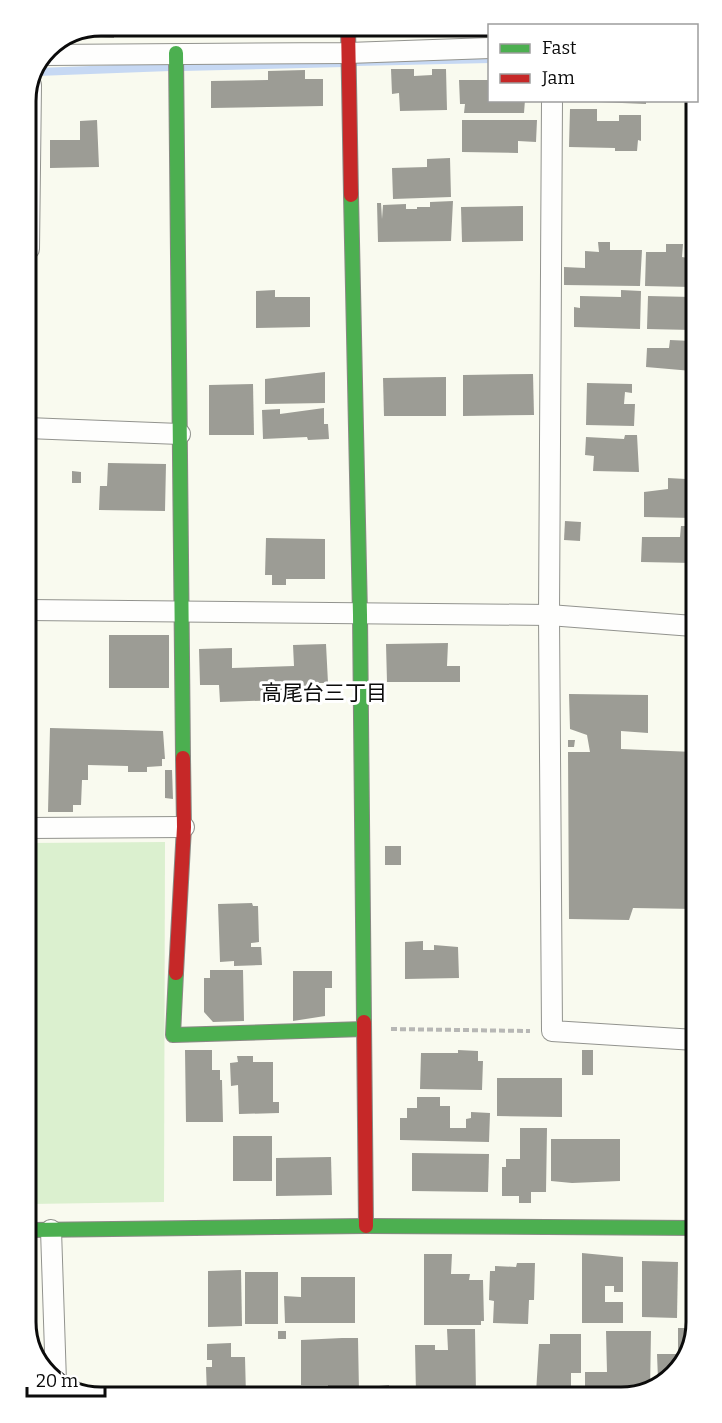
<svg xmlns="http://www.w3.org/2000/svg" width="722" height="1423" font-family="Bitter,'Noto Sans JP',serif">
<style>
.green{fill:#dbf0cf}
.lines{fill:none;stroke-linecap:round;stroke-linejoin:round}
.stream{stroke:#c6d8f3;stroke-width:8}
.building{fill:#9c9c95}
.street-casing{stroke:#92938e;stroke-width:22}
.fast-casing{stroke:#898984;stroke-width:16}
.jam-casing{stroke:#898984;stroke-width:16}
.path{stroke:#b7b7b5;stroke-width:4;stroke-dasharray:6 3;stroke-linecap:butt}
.street{stroke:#fefefd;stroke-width:20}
.fast{stroke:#4caf50;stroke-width:14}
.jam{stroke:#c62828;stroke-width:14}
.labels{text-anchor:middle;stroke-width:6;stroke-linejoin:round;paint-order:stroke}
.neighbourhood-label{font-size:21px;fill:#0b0b0b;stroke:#fff}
.rim{fill:none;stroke:#0b0b0b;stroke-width:3}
</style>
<rect width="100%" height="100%" fill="#f9faef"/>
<polygon class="green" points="165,842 164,1202 30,1204 29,843"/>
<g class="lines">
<g class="stream">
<polyline points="356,62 490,59"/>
<polyline points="182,67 344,63"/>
<polyline points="37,72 170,67"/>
</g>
</g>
<g class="building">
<polygon points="101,26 114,26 114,38 73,37"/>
<polygon points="236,26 312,26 312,32 310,35 236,37"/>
<rect x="402" y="26" width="15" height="6"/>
<polygon points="391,69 414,69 414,76 432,75 432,69 446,69 447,110 400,111 399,93 392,94"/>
<polygon points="305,70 305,79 323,79 323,106 211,108 211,81 268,80 268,71"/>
<polygon points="459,80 490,80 490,100 525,100 524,113 464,113 465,104 460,104"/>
<polygon points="598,100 646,100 646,104 598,102"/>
<polygon points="570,109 597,109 597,121 619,121 619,115 641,115 641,141 638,140 637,151 615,151 615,148 569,147"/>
<polygon points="97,120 99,167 50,168 50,140 80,140 80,121"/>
<polygon points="462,120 537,120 536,142 518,141 518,153 462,152"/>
<polygon points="450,158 451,197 393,199 392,168 427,167 427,159"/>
<polygon points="453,201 451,241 378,242 377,203 381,203 382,219 383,205 406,204 406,209 417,209 417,207 430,207 430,202"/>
<polygon points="523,206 523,241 462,242 461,207"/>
<polygon points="598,242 610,242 610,250 642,250 640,286 564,285 564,267 585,268 585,251 599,252"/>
<polygon points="666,244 683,244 682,257 688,258 688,251 692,252 692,287 645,286 646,252 666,252"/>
<polygon points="275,290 275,297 310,297 310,327 256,328 256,291"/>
<polygon points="621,290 641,291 640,329 574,327 574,307 580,308 580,296 621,297"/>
<polygon points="648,296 692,297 692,330 647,329"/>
<polygon points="670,340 692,341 692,371 646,367 647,348 669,348"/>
<polygon points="325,372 325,403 265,404 265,379"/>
<polygon points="533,374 534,415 463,416 463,375"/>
<polygon points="446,377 446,416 384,416 383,378"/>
<polygon points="587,383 632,384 632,393 625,392 624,404 635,404 634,426 586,425"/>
<polygon points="253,384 254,435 209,435 209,385"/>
<polygon points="324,408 324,424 328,424 329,439 308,440 307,437 263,439 262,410 280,409 280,414"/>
<polygon points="625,435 637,435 639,472 593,471 594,456 585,455 586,437 624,439"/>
<polygon points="108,463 166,464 165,511 99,510 100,486 107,486"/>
<polygon points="72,471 81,472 81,483 72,483"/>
<polygon points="668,478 686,479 686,490 693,490 693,518 644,517 644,492 668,489"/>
<polygon points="565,521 581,522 580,541 564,540"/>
<polygon points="681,526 693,526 693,563 641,562 642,537 680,537"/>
<polygon points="266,538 325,539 325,579 286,579 286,585 272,585 272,575 265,575"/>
<rect x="109" y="635" width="60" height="53"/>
<polygon points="448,643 447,666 460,666 460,682 387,682 386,644"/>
<polygon points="326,644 328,683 310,683 311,699 220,702 219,685 200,685 199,649 232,648 232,668 294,666 293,645"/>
<polygon points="569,694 648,695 648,733 621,731 621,749 694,752 695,909 633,908 629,920 569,919 568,752 590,752 587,735 570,729"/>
<polygon points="50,728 163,731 165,759 162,759 162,766 147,767 147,772 128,772 128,766 88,765 88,780 82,780 81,805 73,805 73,812 48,812"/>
<polygon points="568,740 575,740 574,747 568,747"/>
<polygon points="165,770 172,770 173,799 165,798"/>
<rect x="385" y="846" width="16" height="19"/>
<polygon points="252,903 253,906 258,906 259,942 251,943 251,947 261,947 262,965 234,966 234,961 220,962 218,904"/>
<polygon points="423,941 423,950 434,950 434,945 458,947 459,978 405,979 405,942"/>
<polygon points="210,970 243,970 244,1021 213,1022 204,1012 204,978 210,978"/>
<polygon points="293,971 332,971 332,988 325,988 325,1016 293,1021"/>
<polygon points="185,1050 212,1050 212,1070 220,1070 220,1080 222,1080 223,1122 186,1122"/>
<polygon points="458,1050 478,1051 478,1061 483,1061 482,1090 420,1089 421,1053 458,1053"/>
<rect x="582" y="1050" width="11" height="25"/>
<polygon points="237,1056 253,1056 253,1062 273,1062 273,1102 279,1102 279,1113 239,1114 238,1085 231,1086 230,1063 238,1062"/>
<polygon points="497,1078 562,1078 562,1117 497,1116"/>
<polygon points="417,1097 440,1097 440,1106 450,1106 450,1128 466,1128 466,1119 471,1118 471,1112 490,1113 489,1142 400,1140 400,1118 407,1118 407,1108 417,1108"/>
<polygon points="520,1128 547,1128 546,1192 531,1192 531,1203 519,1203 519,1196 502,1196 502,1167 506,1167 506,1159 520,1159"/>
<rect x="233" y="1136" width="39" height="45"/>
<polygon points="551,1139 620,1139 620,1181 572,1183 551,1181"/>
<polygon points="412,1153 489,1154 488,1192 412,1191"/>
<polygon points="331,1157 332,1195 276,1196 276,1158"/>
<polygon points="582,1253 623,1257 623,1292 614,1292 614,1286 605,1286 605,1302 623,1302 623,1323 582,1323"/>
<polygon points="424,1254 452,1254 451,1274 470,1274 469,1280 483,1280 484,1321 481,1321 481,1325 424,1325"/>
<polygon points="642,1261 678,1262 677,1318 642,1317"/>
<polygon points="517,1263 535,1263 534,1300 529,1300 528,1324 493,1323 494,1301 489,1300 490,1271 495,1271 495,1266 516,1267"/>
<polygon points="241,1270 242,1326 208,1327 208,1271"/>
<rect x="245" y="1272" width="33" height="52"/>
<polygon points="301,1277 355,1277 355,1323 285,1323 284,1296 301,1297"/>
<polygon points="678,1328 695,1328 684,1364 666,1379 658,1379 657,1354 678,1354"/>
<polygon points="447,1329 475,1329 476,1394 416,1394 415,1345 435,1345 435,1350 448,1350"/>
<rect x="278" y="1331" width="8" height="8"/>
<polygon points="606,1331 651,1331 650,1392 585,1393 585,1372 607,1372"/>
<polygon points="550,1334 581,1334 581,1373 571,1373 571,1393 536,1393 539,1344 550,1344"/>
<polygon points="342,1338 358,1338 359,1392 328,1392 328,1385 301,1385 301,1340"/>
<polygon points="231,1343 231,1357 245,1357 246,1396 207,1396 206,1367 212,1367 212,1360 207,1360 207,1344"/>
<polygon points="389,1385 389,1394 379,1395 379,1386"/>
</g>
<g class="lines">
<defs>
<g id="street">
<polyline points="45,55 348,53 490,48"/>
<polyline points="552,100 549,615 552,1031 695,1040"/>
<polyline points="26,249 29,249 31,85"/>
<polyline points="27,428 180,434"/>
<polyline points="28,610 549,615 693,626"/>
<polyline points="29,828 184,827"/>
<polyline points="51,1230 56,1382"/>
</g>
<g id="fast">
<polyline points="176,53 183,758"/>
<polyline points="351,195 360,615 364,1022"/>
<polyline points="176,973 173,1035 364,1029"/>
<polyline points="31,1230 366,1226 696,1228"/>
</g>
<g id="jam">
<polyline points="348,26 351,195"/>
<polyline points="176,973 184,827 183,758"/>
<polyline points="364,1022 366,1226"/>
</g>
</defs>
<use href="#street" class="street-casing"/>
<use href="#fast" class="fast-casing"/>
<use href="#jam" class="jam-casing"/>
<polyline class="path" points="391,1029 530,1031"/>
<use href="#street" class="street"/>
<use href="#fast" class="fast"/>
<use href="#jam" class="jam"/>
</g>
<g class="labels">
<g class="neighbourhood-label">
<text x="324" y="700">高尾台三丁目</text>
</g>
</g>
<path d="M0 0H722V1423H0ZM101 36H621A65 65 0 0 1 686 101V1322A65 65 0 0 1 621 1387H101A65 65 0 0 1 36 1322V101A65 65 0 0 1 101 36Z" fill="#fff" fill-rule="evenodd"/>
<path class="rim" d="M101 36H621A65 65 0 0 1 686 101V1322A65 65 0 0 1 621 1387H101A65 65 0 0 1 36 1322V101A65 65 0 0 1 101 36Z"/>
<rect x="488" y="24" width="210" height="78" fill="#ffffff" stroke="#9d9d9d" stroke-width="1.5"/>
<rect x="500" y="44" width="30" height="9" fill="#4caf50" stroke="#9d9d9d" stroke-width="1.5"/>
<text x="542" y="54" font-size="18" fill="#0b0b0b">Fast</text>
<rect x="500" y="74" width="30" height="9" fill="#c62828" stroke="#9d9d9d" stroke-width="1.5"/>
<text x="542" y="84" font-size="18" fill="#0b0b0b">Jam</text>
<path d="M27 1387v9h78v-9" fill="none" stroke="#0b0b0b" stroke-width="3"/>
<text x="36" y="1387" font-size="18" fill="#0b0b0b" stroke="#ffffff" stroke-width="4.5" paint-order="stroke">20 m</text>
</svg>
